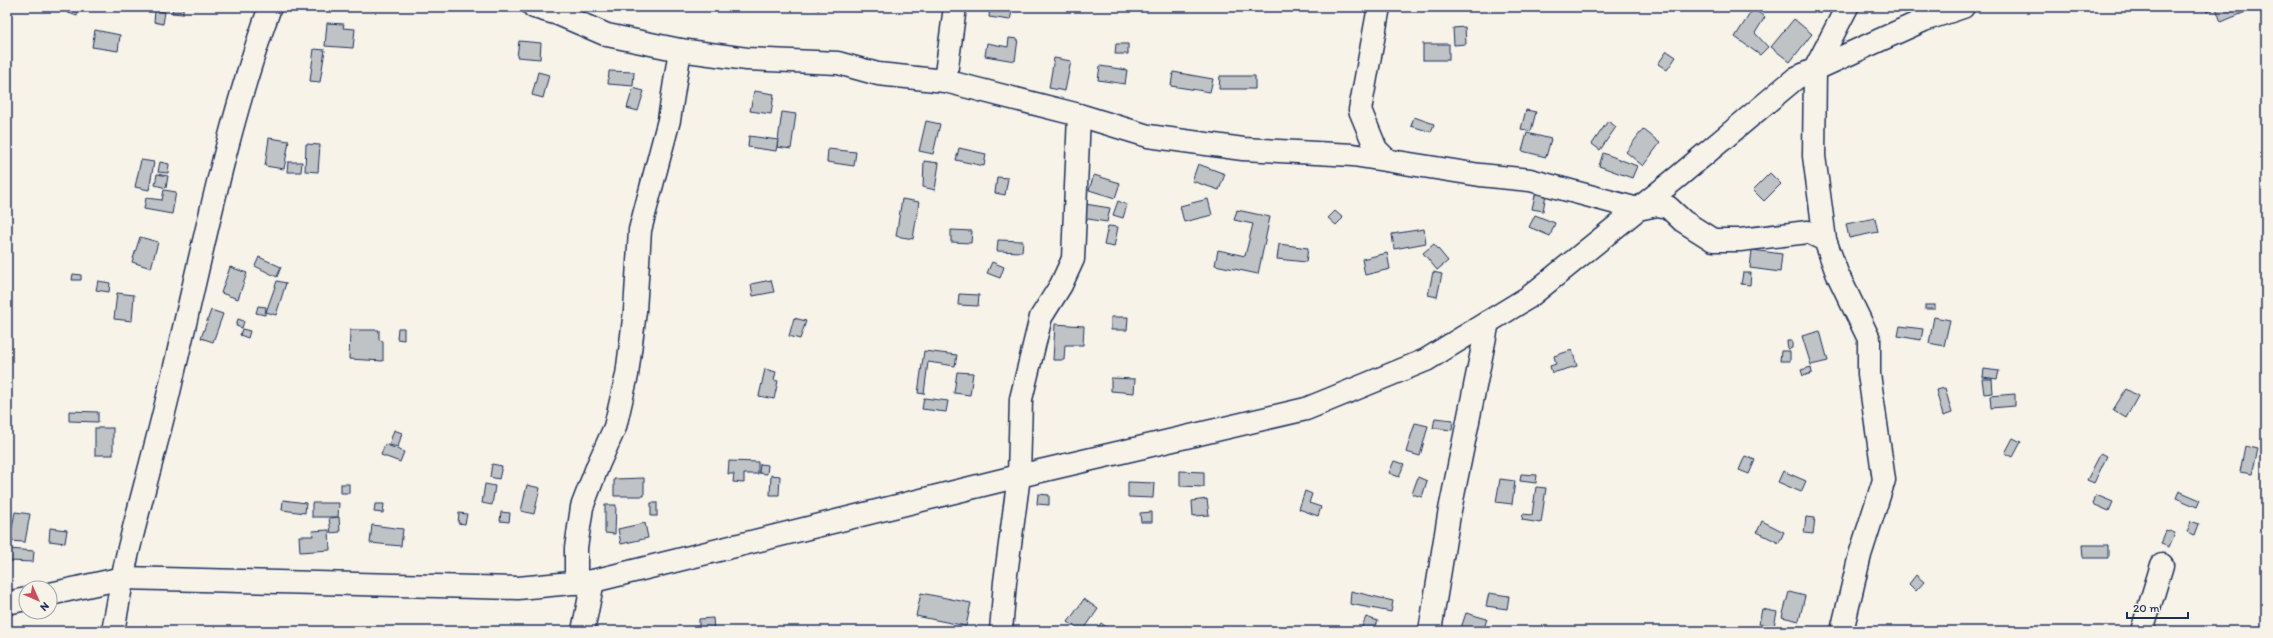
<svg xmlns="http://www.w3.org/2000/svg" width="2273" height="638" font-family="Itim,sans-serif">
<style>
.building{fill:#c0c3c5;stroke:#1b2f5e}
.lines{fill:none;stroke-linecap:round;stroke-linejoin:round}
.street-casing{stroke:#1b2f5e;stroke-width:25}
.secondary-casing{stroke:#1b2f5e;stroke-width:25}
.street{stroke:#f7f3e8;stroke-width:22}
.secondary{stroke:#f7f3e8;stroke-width:22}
</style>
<rect width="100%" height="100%" fill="#f7f3e8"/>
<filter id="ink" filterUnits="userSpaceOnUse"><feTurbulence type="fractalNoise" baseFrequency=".025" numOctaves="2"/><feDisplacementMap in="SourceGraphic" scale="8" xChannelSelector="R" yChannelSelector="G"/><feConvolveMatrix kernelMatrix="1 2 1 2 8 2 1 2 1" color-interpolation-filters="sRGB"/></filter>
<g filter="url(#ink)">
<g class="building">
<polygon points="68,7 80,7 77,16 66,12"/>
<polygon points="173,7 183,7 183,14 172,13"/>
<polygon points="811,7 820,7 819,10"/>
<polygon points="990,7 1013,7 1010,20 989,17"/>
<polygon points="2205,7 2212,7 2213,10 2207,12"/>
<polygon points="2219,7 2246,7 2248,11 2221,22 2216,8"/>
<polygon points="1753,9 1765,17 1755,33 1768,47 1760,55 1735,37"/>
<polygon points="155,11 165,12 163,24 154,22"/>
<polygon points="1794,19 1812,34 1790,62 1771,47"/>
<polygon points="327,23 344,24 343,28 355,29 353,48 325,46"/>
<polygon points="1465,27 1466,44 1454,45 1453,28"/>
<polygon points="95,30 120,35 118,51 92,47"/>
<polygon points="1009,38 1018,39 1015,61 985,56 987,43 1008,47"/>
<polygon points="519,41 541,43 540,59 517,57"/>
<polygon points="1116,44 1128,44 1128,54 1115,54"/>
<rect x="1423" y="44" width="26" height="16"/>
<polygon points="314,49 325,50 320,82 310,81"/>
<polygon points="1667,51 1676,57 1667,70 1658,64"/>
<polygon points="1054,58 1071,61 1065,91 1049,88"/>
<polygon points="1100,66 1127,70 1125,84 1098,80"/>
<polygon points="609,71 634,72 633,86 608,84"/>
<polygon points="538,72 549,75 543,98 532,95"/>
<polygon points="1173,72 1213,79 1210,92 1171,86"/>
<polygon points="1220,76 1255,76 1255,89 1219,89"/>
<polygon points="633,88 644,91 638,111 627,108"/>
<polygon points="754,91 774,94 771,114 750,111"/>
<polygon points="1526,110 1536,112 1531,131 1521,129"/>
<polygon points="782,112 796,114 791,149 777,147"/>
<polygon points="1414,117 1434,124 1431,132 1411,126"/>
<polygon points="926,121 940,124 933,154 919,151"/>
<polygon points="1608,121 1616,127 1600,150 1592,144"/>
<polygon points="1643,129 1660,143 1643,166 1626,152"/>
<polygon points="1527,133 1551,139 1546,157 1522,151"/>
<polygon points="749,136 778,140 776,151 748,147"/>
<polygon points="269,138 289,141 284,169 265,166"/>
<polygon points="306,144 320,145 318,172 305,171"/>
<polygon points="959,148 986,154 984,166 956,160"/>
<polygon points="828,149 856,152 854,166 827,162"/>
<polygon points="1603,153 1637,166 1632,178 1599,166"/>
<polygon points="141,160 154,162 149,190 135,187"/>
<polygon points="924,161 939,163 935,190 923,187"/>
<polygon points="160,162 169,164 168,173 158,172"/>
<polygon points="288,162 302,162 301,172 287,172"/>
<polygon points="1198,164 1225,174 1219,190 1192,181"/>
<polygon points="1770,173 1781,184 1764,201 1753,190"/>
<polygon points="157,174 168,176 166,188 155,185"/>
<polygon points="1094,175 1120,183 1115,198 1089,190"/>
<polygon points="997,177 1008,178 1005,195 995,193"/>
<polygon points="164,190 176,192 172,214 144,209 146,198 162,200"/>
<polygon points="1536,191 1546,194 1543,211 1532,209"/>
<polygon points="902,199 919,202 913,239 896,236"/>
<polygon points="1208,199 1212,215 1184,222 1180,206"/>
<polygon points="1118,201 1127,205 1123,218 1113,215"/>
<polygon points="1085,204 1110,208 1107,222 1082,218"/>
<polygon points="1237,210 1270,217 1258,274 1215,265 1218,250 1245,256 1253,224 1234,220"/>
<polygon points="1335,211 1343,218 1336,225 1328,218"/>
<polygon points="1535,215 1555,223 1550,236 1529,227"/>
<polygon points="1875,218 1878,232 1849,238 1846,224"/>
<polygon points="1108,226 1118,227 1114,247 1104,245"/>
<polygon points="1424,229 1426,243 1394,249 1392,234"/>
<polygon points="951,230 972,231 971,243 951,242"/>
<polygon points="140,237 158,242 151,268 132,262"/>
<polygon points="998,240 1023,241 1022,252 997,251"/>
<polygon points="1279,244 1308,248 1306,262 1277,259"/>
<polygon points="1434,244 1448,261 1437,270 1423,253"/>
<polygon points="1752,250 1782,254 1780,272 1750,268"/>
<polygon points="1387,253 1390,269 1365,275 1362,259"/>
<polygon points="259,257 281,267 277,277 255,266"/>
<polygon points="992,262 1004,267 1000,278 987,273"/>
<polygon points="230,267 247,273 238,299 221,293"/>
<polygon points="1433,272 1442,274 1437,297 1428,295"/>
<polygon points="1743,273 1751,273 1750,285 1741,284"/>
<polygon points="73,274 81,275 81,280 72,280"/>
<polygon points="771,280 774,292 753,296 751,284"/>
<polygon points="98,281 110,283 109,292 96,290"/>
<polygon points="277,281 286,283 276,315 266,312"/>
<polygon points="117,293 134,295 132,321 114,319"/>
<polygon points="959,294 979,295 978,306 958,305"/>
<rect x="1925" y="305" width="10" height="4"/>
<polygon points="258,306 266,307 265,315 256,313"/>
<polygon points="211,310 223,314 213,342 201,338"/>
<polygon points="1111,317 1128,317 1127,330 1111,330"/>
<polygon points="1934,317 1950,320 1944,346 1929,343"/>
<polygon points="794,318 806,321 800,339 789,336"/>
<polygon points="238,319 244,321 242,328 236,326"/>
<polygon points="1055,324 1084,326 1083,345 1065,345 1064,360 1053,360"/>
<polygon points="1900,326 1923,329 1921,340 1898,336"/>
<polygon points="398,328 404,328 404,340 397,339"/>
<polygon points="242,329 250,331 248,338 240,335"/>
<polygon points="350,330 379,330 379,340 383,341 383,361 349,359"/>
<polygon points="1820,331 1828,361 1811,365 1802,336"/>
<polygon points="1787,341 1792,341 1792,348 1788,349"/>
<polygon points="1572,350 1577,366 1552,373 1550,366 1556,364 1554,356"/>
<polygon points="924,351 957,355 955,366 928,362 924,394 918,393"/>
<polygon points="1781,351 1790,351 1790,361 1780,361"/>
<polygon points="1811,367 1812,373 1803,376 1801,370"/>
<polygon points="765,369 776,372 774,380 778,381 774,399 759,396"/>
<polygon points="1984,369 1999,371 1997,379 1983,377"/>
<polygon points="957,372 973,373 970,395 954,393"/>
<polygon points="1111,378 1135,379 1134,393 1111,391"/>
<polygon points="1982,379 1992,379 1993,393 1984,394"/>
<polygon points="1945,388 1952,413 1943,416 1936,390"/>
<polygon points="2126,389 2138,396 2126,418 2113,410"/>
<polygon points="2015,394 2015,406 1991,408 1990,396"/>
<polygon points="924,398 948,401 946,412 922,409"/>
<polygon points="69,411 98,412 98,422 69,421"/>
<polygon points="1435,418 1453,420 1452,430 1433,428"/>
<polygon points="1415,423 1428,426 1420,456 1406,452"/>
<rect x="95" y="428" width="18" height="27"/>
<polygon points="394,430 402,433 398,447 389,445"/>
<polygon points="2013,438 2021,442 2013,457 2005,453"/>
<polygon points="385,444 404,452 400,462 381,455"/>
<polygon points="2245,446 2258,449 2252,474 2240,472"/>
<polygon points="2101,453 2107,456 2094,483 2087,480"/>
<polygon points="1745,456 1755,460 1749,474 1739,470"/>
<polygon points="729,461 758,462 758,474 744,474 744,483 733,482 734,474 728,474"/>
<polygon points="1394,461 1404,464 1399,477 1389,473"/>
<polygon points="492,464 502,466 499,479 490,477"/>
<polygon points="760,464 768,465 767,474 759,473"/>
<polygon points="1180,471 1204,472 1204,487 1180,486"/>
<polygon points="1783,471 1806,481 1801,492 1778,482"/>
<polygon points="1521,474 1537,475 1536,483 1520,481"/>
<polygon points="771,475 780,476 779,495 770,495"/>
<polygon points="1418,477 1427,481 1422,497 1412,494"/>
<polygon points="644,478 644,496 614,496 614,479"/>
<polygon points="1500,479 1515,481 1512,504 1496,502"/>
<polygon points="1128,482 1154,483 1153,498 1128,497"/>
<rect x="341" y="484" width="8" height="9"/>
<polygon points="485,484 495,486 492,505 482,503"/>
<polygon points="527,485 540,488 534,514 521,511"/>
<polygon points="1536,487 1546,488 1541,523 1522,520 1523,514 1532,515"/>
<polygon points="1305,491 1312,494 1309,503 1321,507 1318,516 1299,509"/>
<polygon points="2179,491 2200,500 2197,507 2176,498"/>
<polygon points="1038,494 1049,495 1049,505 1037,504"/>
<polygon points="2096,495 2113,502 2109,511 2093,504"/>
<polygon points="1207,499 1209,515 1193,516 1192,501"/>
<polygon points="283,500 306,503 305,513 282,510"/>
<polygon points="312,503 339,503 338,517 312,517"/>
<rect x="651" y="503" width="6" height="13"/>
<polygon points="375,504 384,504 383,513 374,512"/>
<polygon points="605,505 616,505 615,534 605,533"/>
<polygon points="15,512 30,514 25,542 7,541 7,529 12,528"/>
<polygon points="501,512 510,513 509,522 500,521"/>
<polygon points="1152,512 1152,522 1141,522 1140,513"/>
<polygon points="459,513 467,514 465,524 458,523"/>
<polygon points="339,517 340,532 331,533 329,518"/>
<polygon points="1806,517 1815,518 1813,534 1804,533"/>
<polygon points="1762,521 1784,532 1779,543 1757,532"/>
<polygon points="2191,521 2199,524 2195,535 2187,532"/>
<polygon points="645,523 648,538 621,544 618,529"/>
<polygon points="372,525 403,529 401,546 370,543"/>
<polygon points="50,528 67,530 65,543 49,541"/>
<polygon points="329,530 330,550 300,552 299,536 313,536 312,531"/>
<polygon points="2166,530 2175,533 2169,547 2161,544"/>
<polygon points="2082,545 2108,545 2108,558 2083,558"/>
<polygon points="9,549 34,551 33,562 9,561"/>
<polygon points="1916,575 1924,582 1916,591 1909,584"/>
<polygon points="1351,591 1393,601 1391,612 1350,604"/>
<polygon points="1789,592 1805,596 1799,621 1782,617"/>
<polygon points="921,593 971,603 966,626 916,616"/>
<polygon points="1489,593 1509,596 1507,609 1486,606"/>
<polygon points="1084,599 1098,609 1083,631 1081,631 1068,622"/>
<polygon points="1762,609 1777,612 1774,626 1759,624"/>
<polygon points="1466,613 1487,619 1483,631 1460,631"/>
<polygon points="1366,617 1378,621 1374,631 1360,631"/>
<polygon points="713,618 714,631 692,631 692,627 699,626 699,619"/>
<polygon points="1101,623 1109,629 1108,631 1095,631"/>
<rect x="682" y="629" width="8" height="2"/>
</g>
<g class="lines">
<defs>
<g id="street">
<polyline points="534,7 558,14 607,35 680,50 747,59 838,63 878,74 945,81"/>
<polyline points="955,7 945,81 1079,115 1073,259 1061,285 1041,317 1021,399 1019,476 1005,582 1001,631"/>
<polyline points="1379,7 1360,110 1376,149 1387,160"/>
<polyline points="1079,115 1148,136 1243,149 1353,155 1480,175 1530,180 1638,209 1657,205 1668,207 1683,221 1713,240 1740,240 1808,232 1825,240 1837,273 1869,339 1869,374 1884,480 1860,555 1842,631"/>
<polyline points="1825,240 1814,156 1815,69 1847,7"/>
<polyline points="576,583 576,548 582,507 598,465 615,427 627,375 635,311 640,230 669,120 680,50"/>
<path d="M113 631C118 605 122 578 128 552 142 494 159 437 172 379 202 254 226 128 270 7"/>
<polyline points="583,631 593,581"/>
<polyline points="1430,631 1449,515 1488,322"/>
<polyline points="2142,631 2162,565"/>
</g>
<g id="secondary">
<polyline points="50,594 123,578 518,588 593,581 1019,476 1306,409 1426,360 1529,297 1679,176 1796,78 1924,20 1963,7"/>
<polyline points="7,603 26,599"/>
</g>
</defs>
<use href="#street" class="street-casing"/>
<use href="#secondary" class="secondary-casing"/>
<use href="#street" class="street"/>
<use href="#secondary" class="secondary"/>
</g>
</g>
<rect width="2273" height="638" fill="none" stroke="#f7f3e8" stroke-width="24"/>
<rect x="12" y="12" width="2249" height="614" fill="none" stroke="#1b2f5e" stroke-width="1.5" filter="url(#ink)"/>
<g transform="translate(38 600) rotate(135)"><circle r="19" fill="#f7f3e8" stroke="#9fa5b1"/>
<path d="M0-3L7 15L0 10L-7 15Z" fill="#d1495b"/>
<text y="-6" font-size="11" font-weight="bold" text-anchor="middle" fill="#1b2f5e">N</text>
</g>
<path d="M2127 612v6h61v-6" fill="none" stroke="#1b2f5e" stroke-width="2"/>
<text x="2133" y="612" font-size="12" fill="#1b2f5e" stroke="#f7f3e8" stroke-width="3" paint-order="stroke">20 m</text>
</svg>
